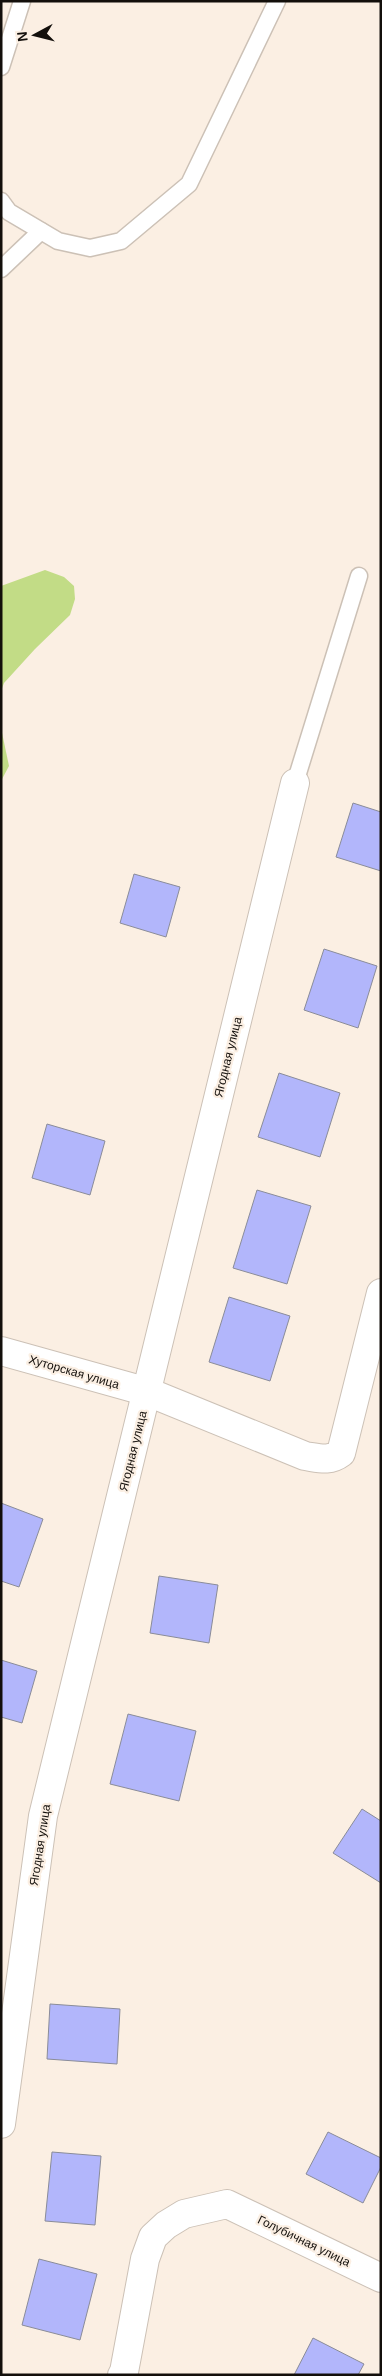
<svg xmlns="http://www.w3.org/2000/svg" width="382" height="2376" font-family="Arial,sans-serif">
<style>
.green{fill:#c2dc86}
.building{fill:#b2b6fb;stroke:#8a8c99}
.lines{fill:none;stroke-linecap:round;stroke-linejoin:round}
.service-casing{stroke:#ccc1b6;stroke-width:19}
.minor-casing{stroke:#ccc1b6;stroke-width:30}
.service{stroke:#fff;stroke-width:16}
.minor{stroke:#fff;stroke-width:28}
.labels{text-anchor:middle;stroke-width:4.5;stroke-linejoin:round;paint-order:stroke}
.street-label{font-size:12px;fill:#130f0b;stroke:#fbefe3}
</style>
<rect width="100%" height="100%" fill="#fbefe3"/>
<g class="green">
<polygon points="45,570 64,577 74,586 75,599 70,615 35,649 4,683 1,691 1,586"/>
<polygon points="1,728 9,766 1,781"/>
</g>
<g class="building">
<polygon points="353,803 381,812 381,871 336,857"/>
<polygon points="134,874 180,887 166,937 120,923"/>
<polygon points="324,949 377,966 358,1028 304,1010"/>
<polygon points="279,1073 340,1093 320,1157 258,1137"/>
<polygon points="47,1124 105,1141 90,1195 32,1178"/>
<polygon points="257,1190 311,1206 287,1284 233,1268"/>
<polygon points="229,1297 290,1316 270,1381 209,1362"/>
<polygon points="1,1503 43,1519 19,1587 1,1581"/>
<polygon points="159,1576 218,1585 209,1643 150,1633"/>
<polygon points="1,1660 37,1671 22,1723 1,1717"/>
<polygon points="128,1714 196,1731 179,1801 110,1784"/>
<polygon points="362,1809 381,1821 381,1883 333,1853"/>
<polygon points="50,2004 120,2009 117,2064 47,2059"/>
<polygon points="328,2132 381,2158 381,2167 363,2203 306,2174"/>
<polygon points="52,2152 101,2156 95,2225 45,2221"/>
<polygon points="39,2259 97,2274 80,2340 22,2325"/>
<polygon points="313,2338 364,2364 358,2375 294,2375"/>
</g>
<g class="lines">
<defs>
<g id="service">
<polyline points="1,67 22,1"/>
<polyline points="1,201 9,212 58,241 90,248 121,241 189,184 277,1"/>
<polyline points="1,269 41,231"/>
<polyline points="295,783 359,576"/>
</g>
<g id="minor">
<path d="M1 1351 148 1392 305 1456C319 1458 329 1462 341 1453L381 1293"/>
<polyline points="1,2124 43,1816 295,783"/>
<polyline points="122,2375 124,2372 145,2259 153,2237 166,2225 184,2214 227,2204 381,2278"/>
</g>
</defs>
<use href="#service" class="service-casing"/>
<use href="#minor" class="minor-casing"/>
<use href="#service" class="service"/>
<use href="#minor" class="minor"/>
</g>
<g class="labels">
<g class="street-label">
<text transform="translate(228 1057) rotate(-76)" y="4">Ягодная улица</text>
<text transform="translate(74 1372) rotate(16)" y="4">Хуторская улица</text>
<text transform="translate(133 1451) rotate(-76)" y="4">Ягодная улица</text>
<text transform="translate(40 1845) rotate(-81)" y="4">Ягодная улица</text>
<text transform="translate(304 2241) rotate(26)" y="4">Голубичная улица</text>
</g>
</g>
<rect width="382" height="2376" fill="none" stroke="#130f0b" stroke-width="5"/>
<g transform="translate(35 35) rotate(263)" stroke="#fbefe3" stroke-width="4" paint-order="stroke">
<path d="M0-4L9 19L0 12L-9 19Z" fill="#130f0b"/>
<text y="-8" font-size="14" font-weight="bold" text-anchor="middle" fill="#130f0b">N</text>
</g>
</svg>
